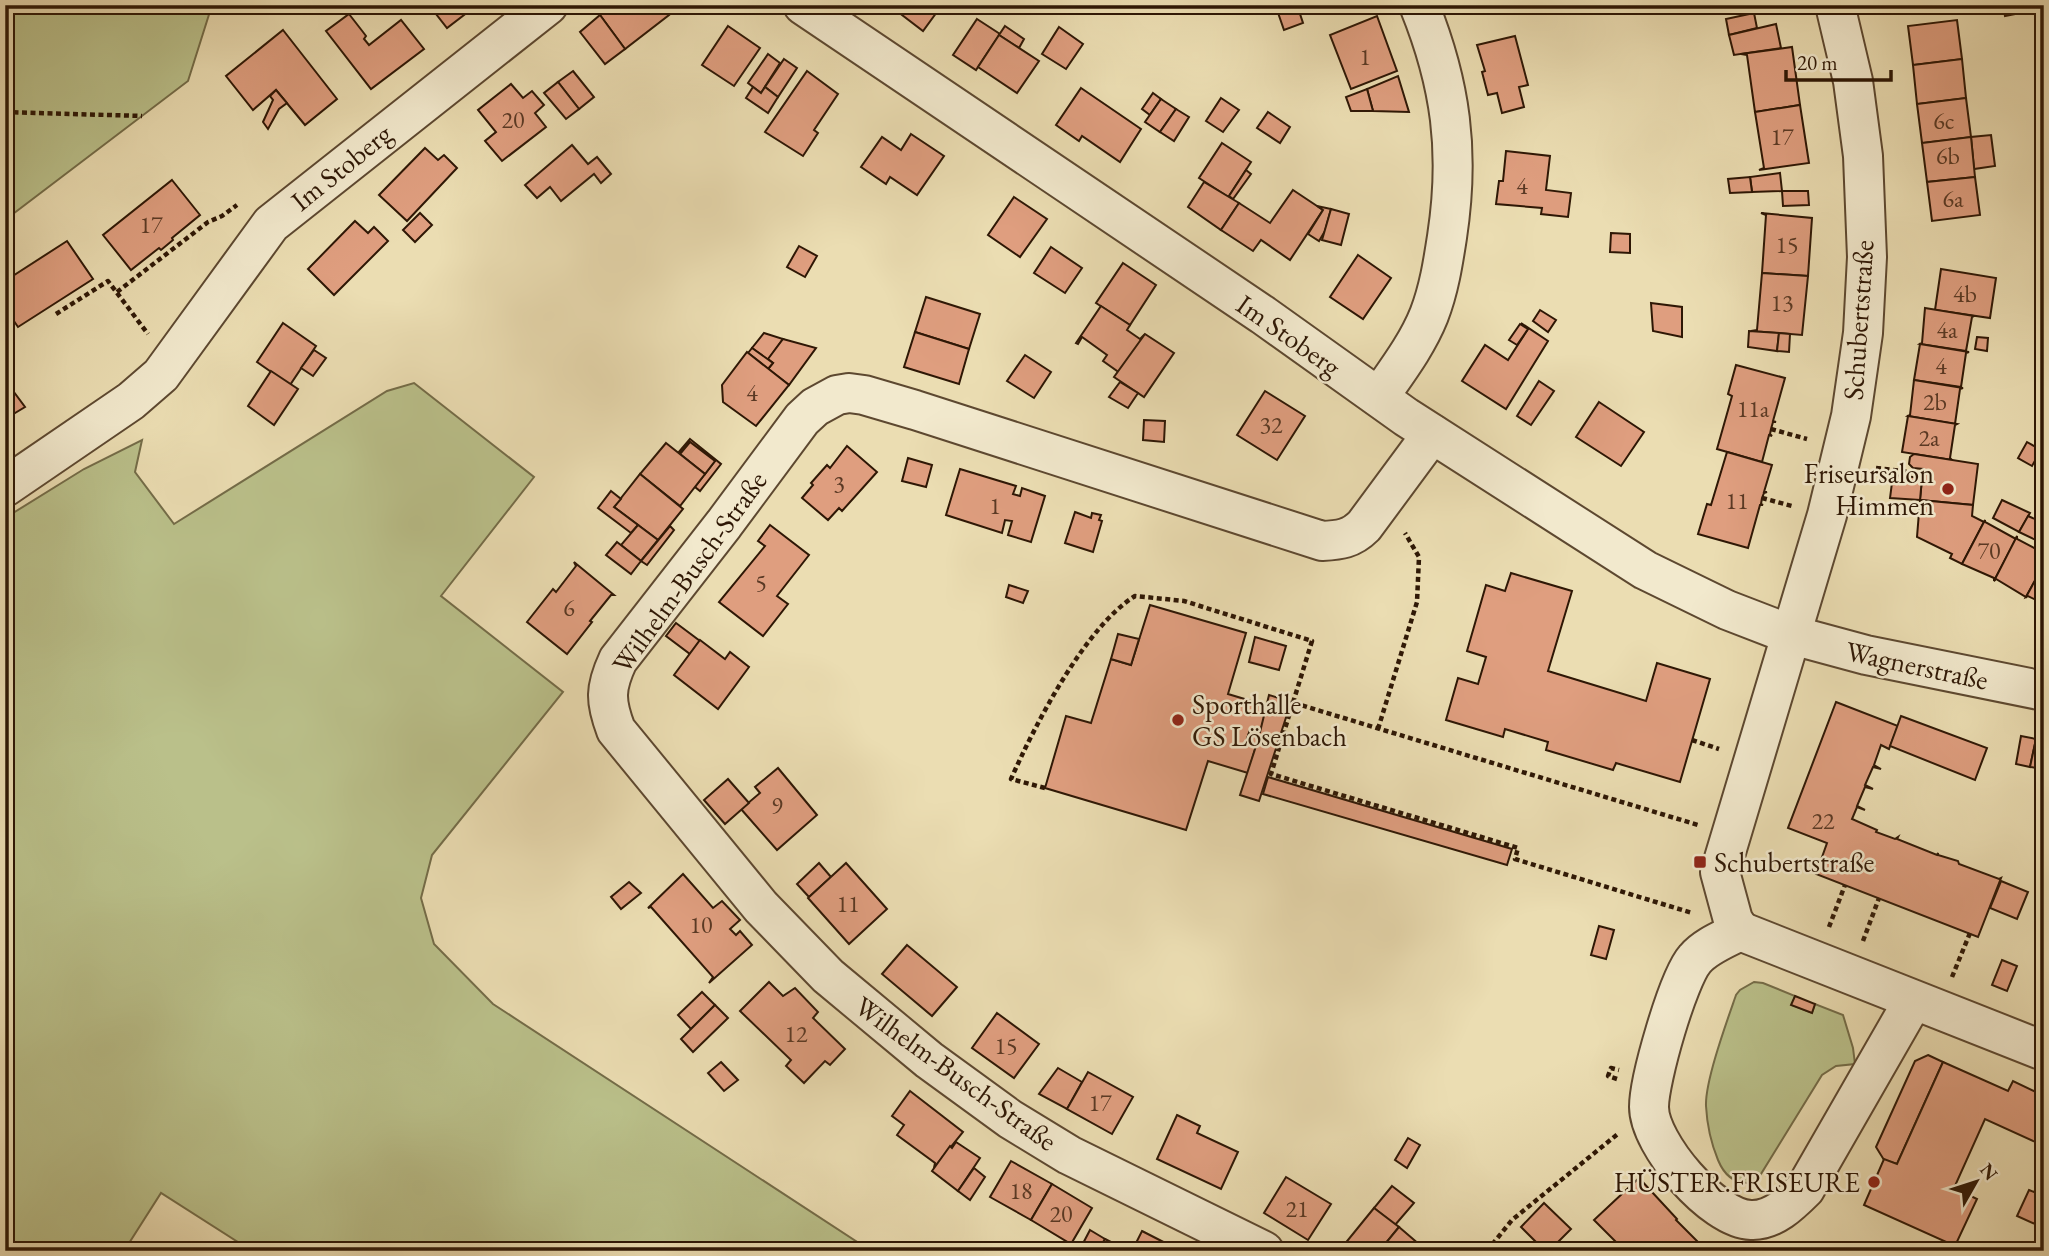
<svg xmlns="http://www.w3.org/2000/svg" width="2049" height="1256" font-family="'EB Garamond',serif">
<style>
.green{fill:#bac08a;stroke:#746c48;stroke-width:2}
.building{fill:#df9e7f;stroke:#2e1705;stroke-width:2}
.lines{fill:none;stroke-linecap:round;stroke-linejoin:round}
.minor-casing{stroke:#5d4830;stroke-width:42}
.path{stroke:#2e1705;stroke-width:4.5;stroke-dasharray:5 3.5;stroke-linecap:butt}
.minor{stroke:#f2e9cd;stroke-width:38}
.poi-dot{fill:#8f2418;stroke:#f2e9cd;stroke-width:2.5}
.labels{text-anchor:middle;stroke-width:5;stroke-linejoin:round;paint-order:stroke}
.number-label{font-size:24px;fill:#5a3924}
.street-label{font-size:28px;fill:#2e1705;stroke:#f2e9cd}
.poi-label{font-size:28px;fill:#2e1705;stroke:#f2e9cd;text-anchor:end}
</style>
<rect width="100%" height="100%" fill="#ebddb2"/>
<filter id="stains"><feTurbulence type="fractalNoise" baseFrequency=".00286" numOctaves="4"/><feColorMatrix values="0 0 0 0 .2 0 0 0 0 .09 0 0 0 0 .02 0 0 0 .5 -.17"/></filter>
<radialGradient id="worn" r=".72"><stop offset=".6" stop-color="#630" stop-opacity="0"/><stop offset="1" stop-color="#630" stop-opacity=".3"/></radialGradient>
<g class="green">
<polygon points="5,5 212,5 188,81 5,220"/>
<polygon points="414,383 534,477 441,596 563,692 432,855 421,898 434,944 493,1004 871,1251 252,1251 161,1193 124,1251 5,1251 5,518 84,469 142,440 135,472 174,524 387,391"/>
<path d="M1754 982 1763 983 1795 996 1792 1005 1812 1013 1815 1004 1843 1015 1853 1048 1855 1064 1836 1066 1822 1075 1756 1182C1737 1186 1725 1177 1718 1160 1711 1143 1707 1125 1706 1106 1705 1081 1727 1021 1736 995L1740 990Z"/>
</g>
<g class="building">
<polygon points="429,5 477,5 447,28"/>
<polygon points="613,5 661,5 669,15 625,49 600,15"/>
<polygon points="889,5 942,5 923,31"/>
<polygon points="1280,5 1297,5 1303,23 1284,30 1276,7"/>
<polygon points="2003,5 2034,5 2035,10 2005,16"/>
<polygon points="1754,13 1757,28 1729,35 1726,19"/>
<polygon points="349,14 363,32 366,36 364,39 369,45 401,20 424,49 371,89 326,31"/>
<polygon points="600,15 625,49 605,64 580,32"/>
<polygon points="1377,16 1397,71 1351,89 1330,35"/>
<polygon points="977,19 1000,34 976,70 953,55"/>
<polygon points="1957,20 1962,59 1913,65 1908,26"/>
<polygon points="1776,24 1781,48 1734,55 1729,35"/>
<polygon points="728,26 760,48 734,86 702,65"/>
<polygon points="1005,26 1024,39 1019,48 999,35"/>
<polygon points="1059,27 1083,44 1066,69 1042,54"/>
<polygon points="283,30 337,99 305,125 276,90 253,110 226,76"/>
<polygon points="999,35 1039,61 1017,93 978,67"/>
<polygon points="1515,36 1528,85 1519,87 1524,107 1502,113 1497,93 1488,95 1482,72 1485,71 1477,45"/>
<polygon points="1792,47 1800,105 1755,112 1747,55 1741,54"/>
<polygon points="768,54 780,63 761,93 748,83"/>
<polygon points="784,59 797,68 778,97 765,87"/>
<polygon points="1962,59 1966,98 1917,104 1913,65"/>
<polygon points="573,71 594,97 579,109 558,82"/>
<polygon points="807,71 838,94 814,130 818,133 803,156 765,132"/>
<polygon points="1398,76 1409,112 1373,111 1367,89"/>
<polygon points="558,82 579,109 566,119 544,93"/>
<polygon points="511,84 523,98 532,91 544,105 535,113 546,127 502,161 485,141 496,132 478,110"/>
<polygon points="753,87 761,93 765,87 778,97 768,113 746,98"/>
<polygon points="1081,88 1141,129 1120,162 1082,136 1079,141 1056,125"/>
<polygon points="1367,89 1373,111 1351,111 1346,97"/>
<polygon points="276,90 287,103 279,109 268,129 263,122 273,100 270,96"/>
<polygon points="1153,93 1161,99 1150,115 1142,109"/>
<polygon points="1221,98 1239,110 1223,132 1206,121"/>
<polygon points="1966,98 1971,137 1922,143 1917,104"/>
<polygon points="1161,99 1176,109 1160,132 1145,122"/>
<polygon points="1800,105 1809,163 1759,170 1764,168 1755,112"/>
<polygon points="1176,109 1189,117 1174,141 1160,132"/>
<polygon points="1268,112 1290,127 1280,143 1257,128"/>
<polygon points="911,134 944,156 917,195 890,177 886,184 861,167 882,137 901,150"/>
<polygon points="1991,135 1995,166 1974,169 1971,137"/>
<polygon points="1971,137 1975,177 1927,182 1922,143"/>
<polygon points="1222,143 1251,162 1229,196 1233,200 1199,178"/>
<polygon points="572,145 588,164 597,157 611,174 601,183 594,174 561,201 550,187 537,198 525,185"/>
<polygon points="425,148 438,160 444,155 457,168 407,221 379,195"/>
<polygon points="1506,151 1550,156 1546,190 1571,193 1568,217 1541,214 1542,208 1496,204 1499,181 1503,181"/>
<polygon points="1246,170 1251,174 1233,199 1229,196"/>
<polygon points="1780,173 1782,191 1752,192 1750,177"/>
<polygon points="1750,177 1752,192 1730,193 1728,179"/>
<polygon points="1975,177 1980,215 1932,221 1927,182"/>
<polygon points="172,180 200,215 172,238 173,240 161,250 159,248 131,270 103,235"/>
<polygon points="1204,182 1239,203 1221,230 1188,207"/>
<polygon points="1293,190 1323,210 1290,260 1261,240 1253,251 1221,230 1239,203 1270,223"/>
<polygon points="1782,191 1808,191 1809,205 1783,206"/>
<polygon points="1014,197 1047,219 1020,257 988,235"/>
<polygon points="1317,206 1331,209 1325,231 1319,241 1308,234 1323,210"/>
<polygon points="1331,209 1349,214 1341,245 1322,240"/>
<polygon points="420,213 432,225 415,242 403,230"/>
<polygon points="1761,213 1812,218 1808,276 1762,273 1766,215"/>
<polygon points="355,221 368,233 374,227 388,241 334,295 308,269"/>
<polygon points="1611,233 1630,234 1630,253 1610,252"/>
<polygon points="67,241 93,279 18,327 5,308 5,281"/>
<polygon points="799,246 817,256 805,277 787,267"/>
<polygon points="1051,247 1082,268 1065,293 1034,273"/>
<polygon points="1358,255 1391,278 1363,319 1330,297"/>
<polygon points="1123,263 1156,285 1130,325 1096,303"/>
<polygon points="1941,269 1996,278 1990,318 1935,310"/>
<polygon points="1762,273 1808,276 1802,335 1751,331 1757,330"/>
<polygon points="926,297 980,314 969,349 915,332"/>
<polygon points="1651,303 1682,307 1682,337 1653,331"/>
<polygon points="1101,306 1130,325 1127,330 1140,339 1145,334 1120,373 1103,361 1107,355 1082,337 1078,344 1076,343"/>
<polygon points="1925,308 1974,316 1972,317 1966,351 1920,344 1922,343"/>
<polygon points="1540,310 1556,320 1548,332 1533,321"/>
<polygon points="283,323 316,346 290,385 257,362"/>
<polygon points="1521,323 1548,341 1506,409 1462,381 1485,345 1508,360 1528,329"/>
<polygon points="1520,324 1528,329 1517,345 1509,340"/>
<polygon points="1749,331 1779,333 1777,351 1748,347"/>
<polygon points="915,332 969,349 959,384 904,367"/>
<polygon points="764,333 783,339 768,360 752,348"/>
<polygon points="1779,333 1790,334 1789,352 1777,351"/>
<polygon points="1145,334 1174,353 1144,397 1114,377"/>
<polygon points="1977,337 1988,338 1987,351 1975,349"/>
<polygon points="783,339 816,348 789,385 768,369 773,363 768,359"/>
<polygon points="1920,344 1969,352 1966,353 1961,387 1914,380"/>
<polygon points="752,348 773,363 768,369 748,353"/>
<polygon points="314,350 326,358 313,376 301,368"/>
<polygon points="747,352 789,385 756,426 723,402 722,385"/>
<polygon points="1025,355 1051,372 1034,398 1007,381"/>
<polygon points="1736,365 1785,378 1773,421 1776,422 1773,422 1771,429 1770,434 1772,436 1769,435 1762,462 1717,449 1732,396 1728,394"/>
<polygon points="271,371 298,389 274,425 248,406"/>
<polygon points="5,380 25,407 5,419"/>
<polygon points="1914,380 1963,388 1960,389 1955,424 1908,416 1910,415"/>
<polygon points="1539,381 1554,391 1531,425 1517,416"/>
<polygon points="1120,382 1138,393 1128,408 1109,397"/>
<polygon points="1265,391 1305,416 1277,460 1237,435"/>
<polygon points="1599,402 1644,432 1621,466 1576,437"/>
<polygon points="1908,416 1957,424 1955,425 1950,458 1952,460 1902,452"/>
<polygon points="1144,420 1165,421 1164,442 1143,440"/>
<polygon points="690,439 721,464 700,491 695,487 715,461 690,442 680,454 678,453"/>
<polygon points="690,442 715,461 705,474 680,454"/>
<polygon points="2027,442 2041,450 2032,466 2018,458"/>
<polygon points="666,443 705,474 680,506 640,474"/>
<polygon points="847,446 877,472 842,511 839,508 828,520 802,498 813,485 811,483 827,465 830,468"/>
<polygon points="1727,452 1772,465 1764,492 1767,492 1764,493 1762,498 1761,504 1763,505 1760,505 1748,548 1698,534 1707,504 1711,505"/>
<polygon points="1914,454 1978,464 1973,505 1920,500 1923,469 1913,468 1909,464 1910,457"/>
<polygon points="908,458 932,465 926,487 902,481"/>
<polygon points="960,469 1016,486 1013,494 1020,496 1022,488 1045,496 1031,542 1008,535 1012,521 1005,520 1002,533 946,515"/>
<polygon points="640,474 683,509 658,540 614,507"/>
<polygon points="1893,475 1922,478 1920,500 1890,498"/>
<polygon points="611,491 621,499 614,507 638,525 631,533 598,508"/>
<polygon points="1920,500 1973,505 1972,516 1984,522 1962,564 1950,558 1952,554 1917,537"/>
<polygon points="2002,500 2030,513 2019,532 1993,518"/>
<polygon points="1075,512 1091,518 1092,513 1101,515 1099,520 1102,521 1093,552 1065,543"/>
<polygon points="2028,516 2044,523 2044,544 2019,532"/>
<polygon points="1985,520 1985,522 2016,539 1994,581 1994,578 1962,564"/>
<polygon points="638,525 658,540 641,561 621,545"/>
<polygon points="770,525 809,555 777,596 788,604 763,636 719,602 765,546 758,541"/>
<polygon points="670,526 674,530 647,565 641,561"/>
<polygon points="2017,536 2017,539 2044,553 2044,564 2026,597 1996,579 1994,581"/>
<polygon points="617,542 641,561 631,574 606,555"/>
<polygon points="574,562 614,595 611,595 590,621 592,622 567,654 527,622 553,589 556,592 576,566"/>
<polygon points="2044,564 2044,604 2028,596 2026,597"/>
<polygon points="1511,573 1572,591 1548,671 1646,701 1657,663 1710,679 1680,782 1616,763 1613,770 1546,750 1548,742 1505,729 1503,737 1446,720 1458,678 1478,684 1486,657 1467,651 1486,585 1505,591"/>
<polygon points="1009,585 1028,591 1023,603 1006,597"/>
<polygon points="1150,605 1246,633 1228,694 1268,706 1260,732 1250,730 1246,742 1256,746 1248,773 1208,761 1186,830 1045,788 1066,716 1091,723 1111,659 1131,665"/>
<polygon points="676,623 700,641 690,654 666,636"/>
<polygon points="1118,634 1139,639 1131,665 1111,659"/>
<polygon points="1255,637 1286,646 1279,670 1249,662"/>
<polygon points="700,640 725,659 730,652 749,667 718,709 674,675"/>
<polygon points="1269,695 1291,702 1259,801 1240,795 1256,746 1246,742 1250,730 1260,732"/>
<polygon points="1836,702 1898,726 1889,749 1881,745 1874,765 1881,769 1873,767 1865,785 1873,789 1865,787 1857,806 1865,810 1857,807 1852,819 1877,830 1876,832 1895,839 1898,837 1897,839 1937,855 1938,853 1938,855 1958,861 1959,864 1999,879 2001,878 1978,937 1816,874 1827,843 1788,828"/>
<polygon points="1901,716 1987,748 1975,780 1890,746"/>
<polygon points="2021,736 2036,739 2030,767 2016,764"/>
<polygon points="2036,739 2044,740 2044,769 2030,767"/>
<polygon points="778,768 817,815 777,850 741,809 760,793 755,787"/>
<polygon points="1268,777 1512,849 1507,865 1263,794"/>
<polygon points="728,779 749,803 725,824 704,800"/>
<polygon points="819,863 831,877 809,897 797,884"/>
<polygon points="846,863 887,909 849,944 808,898"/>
<polygon points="683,874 713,908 722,901 740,920 730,929 736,935 740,931 752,945 709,983 713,977 651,907 648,908"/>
<polygon points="2001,881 2028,892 2017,919 1990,908"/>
<polygon points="629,882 641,893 621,909 611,897"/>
<polygon points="1599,926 1614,930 1606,959 1591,955"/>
<polygon points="907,945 957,987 932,1016 882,974"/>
<polygon points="2002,960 2017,966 2007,991 1992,985"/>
<polygon points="769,982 783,996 795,988 818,1012 813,1018 845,1049 830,1065 825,1061 804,1083 786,1066 791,1060 740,1011"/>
<polygon points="702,992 715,1005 691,1029 678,1015"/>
<polygon points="1795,996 1815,1004 1812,1013 1791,1005"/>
<polygon points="715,1005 728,1018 693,1052 681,1039"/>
<polygon points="997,1013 1039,1044 1014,1078 972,1048"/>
<polygon points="1928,1055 1943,1062 1897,1164 1884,1160 1876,1147 1915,1061"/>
<polygon points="721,1062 738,1080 724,1091 708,1073"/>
<polygon points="1943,1062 2008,1091 2013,1081 2044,1096 2044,1146 1985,1119 1954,1188 1977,1199 1955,1246 1864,1205 1884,1159 1897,1164"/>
<polygon points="1058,1068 1082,1082 1067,1109 1039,1094"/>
<polygon points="1088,1072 1133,1097 1112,1134 1067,1109"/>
<polygon points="910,1091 963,1132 934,1168 935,1163 897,1135 904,1125 892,1116"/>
<polygon points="1177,1115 1200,1126 1197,1133 1238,1152 1221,1189 1157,1159"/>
<polygon points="1408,1138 1420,1145 1407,1168 1395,1160"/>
<polygon points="956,1142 980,1158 958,1191 932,1171 950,1146 952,1148"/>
<polygon points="1011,1161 1052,1184 1031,1220 990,1197"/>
<polygon points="974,1168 985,1177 970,1200 958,1191"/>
<polygon points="1286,1177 1331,1204 1308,1240 1264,1213"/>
<polygon points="1639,1178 1677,1219 1676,1220 1700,1244 1693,1251 1625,1251 1594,1220"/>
<polygon points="1052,1184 1092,1208 1071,1244 1031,1220"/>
<polygon points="1392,1186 1414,1203 1395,1225 1374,1208"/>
<polygon points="2029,1190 2044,1196 2044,1228 2017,1216"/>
<polygon points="1544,1203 1571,1229 1549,1251 1545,1251 1521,1227"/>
<polygon points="1374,1208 1399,1227 1385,1244 1394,1251 1339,1251"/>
<polygon points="1399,1227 1427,1251 1394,1251 1385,1244"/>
<polygon points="1090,1230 1105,1239 1098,1251 1079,1251"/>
<polygon points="1142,1231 1181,1251 1132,1251"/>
<polygon points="1105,1239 1119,1246 1117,1251 1098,1251"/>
</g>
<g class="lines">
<defs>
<g id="minor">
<polyline points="803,5 1263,315 1406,417 1645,570 1727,610 1792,635 1866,655 2044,691"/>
<path d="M1379 397C1397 371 1417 345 1429 315 1439 289 1443 263 1447 237 1460 152 1451 84 1419 5"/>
<polyline points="5,487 131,401 161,375 271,224 548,5"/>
<polyline points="1740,931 1733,920 1720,872 1827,515 1851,416 1863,333 1867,257 1863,156 1853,81 1835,5"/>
<path d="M1740 931C1725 939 1706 946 1695 959 1678 978 1649 1080 1649 1107 1649 1144 1713 1219 1751 1220 1773 1221 1791 1203 1805 1189L1913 1001"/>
<polyline points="1740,931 2044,1051"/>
<path d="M1264 1251 1069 1155 1010 1119 929 1060 828 976 761 907 616 730C605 701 605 688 618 660L724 524 802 419 815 407 837 395 849 393 864 395 915 410 1322 541C1340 540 1351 539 1364 526L1432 434"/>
</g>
</defs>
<use href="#minor" class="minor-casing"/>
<g class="path">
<polyline points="5,112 142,116"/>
<polyline points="117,292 208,222 222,216 237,205"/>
<polyline points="56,314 108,281 148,334"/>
<polyline points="1771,429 1807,439"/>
<polyline points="1876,468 1912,472"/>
<polyline points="1762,498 1792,506"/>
<polyline points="1294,703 1698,825"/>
<polyline points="1378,729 1417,602 1419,557 1405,533"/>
<polyline points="1692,740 1719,749"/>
<path d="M1045 788 1011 779C1035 725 1085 627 1135 596L1184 601 1312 641 1271 774 1518 848 1515 859 1692 913"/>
<polyline points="1829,927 1845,885"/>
<polyline points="1863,941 1879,898"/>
<polyline points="1952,977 1970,933"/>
<polyline points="1617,1079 1608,1076 1611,1068 1619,1070"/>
<polyline points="1487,1251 1512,1220 1619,1133"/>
</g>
<use href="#minor" class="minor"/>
</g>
<g class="poi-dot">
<circle cx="1948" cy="489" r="7"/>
<circle cx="1178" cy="720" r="7"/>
<rect x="1693" y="855" width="14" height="14" rx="3.5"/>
<circle cx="1874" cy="1182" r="7"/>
</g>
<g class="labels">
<g class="number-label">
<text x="1365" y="65">1</text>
<text x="513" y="128">20</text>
<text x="1944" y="129">6c</text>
<text x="1782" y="145">17</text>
<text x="1948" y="164">6b</text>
<text x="1522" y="194">4</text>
<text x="1953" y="207">6a</text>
<text x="151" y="233">17</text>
<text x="1787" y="253">15</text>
<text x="1965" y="302">4b</text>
<text x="1782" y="311">13</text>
<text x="1947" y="338">4a</text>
<text x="1941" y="374">4</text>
<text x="752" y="401">4</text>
<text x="1935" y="410">2b</text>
<text x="1753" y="417">11a</text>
<text x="1271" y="433">32</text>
<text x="1929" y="446">2a</text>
<text x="839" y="492">3</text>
<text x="1737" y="509">11</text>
<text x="995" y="514">1</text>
<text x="1989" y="559">70</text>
<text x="761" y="591">5</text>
<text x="569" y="616">6</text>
<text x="777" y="814">9</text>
<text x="1823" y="829">22</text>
<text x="848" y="912">11</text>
<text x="701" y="933">10</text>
<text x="796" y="1042">12</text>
<text x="1006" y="1054">15</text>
<text x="1100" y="1111">17</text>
<text x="1021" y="1199">18</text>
<text x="1297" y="1217">21</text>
<text x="1061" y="1222">20</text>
</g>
<g class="street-label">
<text transform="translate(341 167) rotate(-39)" y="10">Im Stoberg</text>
<text transform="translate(1858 320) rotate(-86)" y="10">Schubertstraße</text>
<text transform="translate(1289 335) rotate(35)" y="10">Im Stoberg</text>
<text transform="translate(689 572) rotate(-54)" y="10">Wilhelm-Busch-Straße</text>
<text transform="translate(1917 665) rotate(12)" y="10">Wagnerstraße</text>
<text transform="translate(956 1073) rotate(36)" y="10">Wilhelm-Busch-Straße</text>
</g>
<g class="poi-label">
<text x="1934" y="483">Friseursalon<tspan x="1934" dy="32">Himmen</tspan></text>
<text x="1192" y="714" text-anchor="start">Sporthalle<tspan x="1192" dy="32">GS Lösenbach</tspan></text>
<text x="1714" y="872" text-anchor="start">Schubertstraße</text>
<text x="1860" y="1192">HÜSTER.FRISEURE</text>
</g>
</g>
<rect width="2049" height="1256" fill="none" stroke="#ebddb2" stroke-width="28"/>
<rect x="7" y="7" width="2035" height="1242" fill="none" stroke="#2e1705" stroke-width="3.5"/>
<rect x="14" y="14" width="2021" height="1228" fill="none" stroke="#2e1705" stroke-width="2"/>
<g transform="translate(1976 1182) rotate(51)" stroke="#f2e9cd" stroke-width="5" paint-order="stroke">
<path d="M0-5L12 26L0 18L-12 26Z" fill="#2e1705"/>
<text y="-10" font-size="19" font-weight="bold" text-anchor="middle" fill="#2e1705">N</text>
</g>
<path d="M1786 70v10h105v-10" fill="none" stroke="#2e1705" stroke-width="3.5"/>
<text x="1797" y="70" font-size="21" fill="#2e1705" stroke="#f2e9cd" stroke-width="5" paint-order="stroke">20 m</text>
<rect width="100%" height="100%" filter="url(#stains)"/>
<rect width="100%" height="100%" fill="url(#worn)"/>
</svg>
